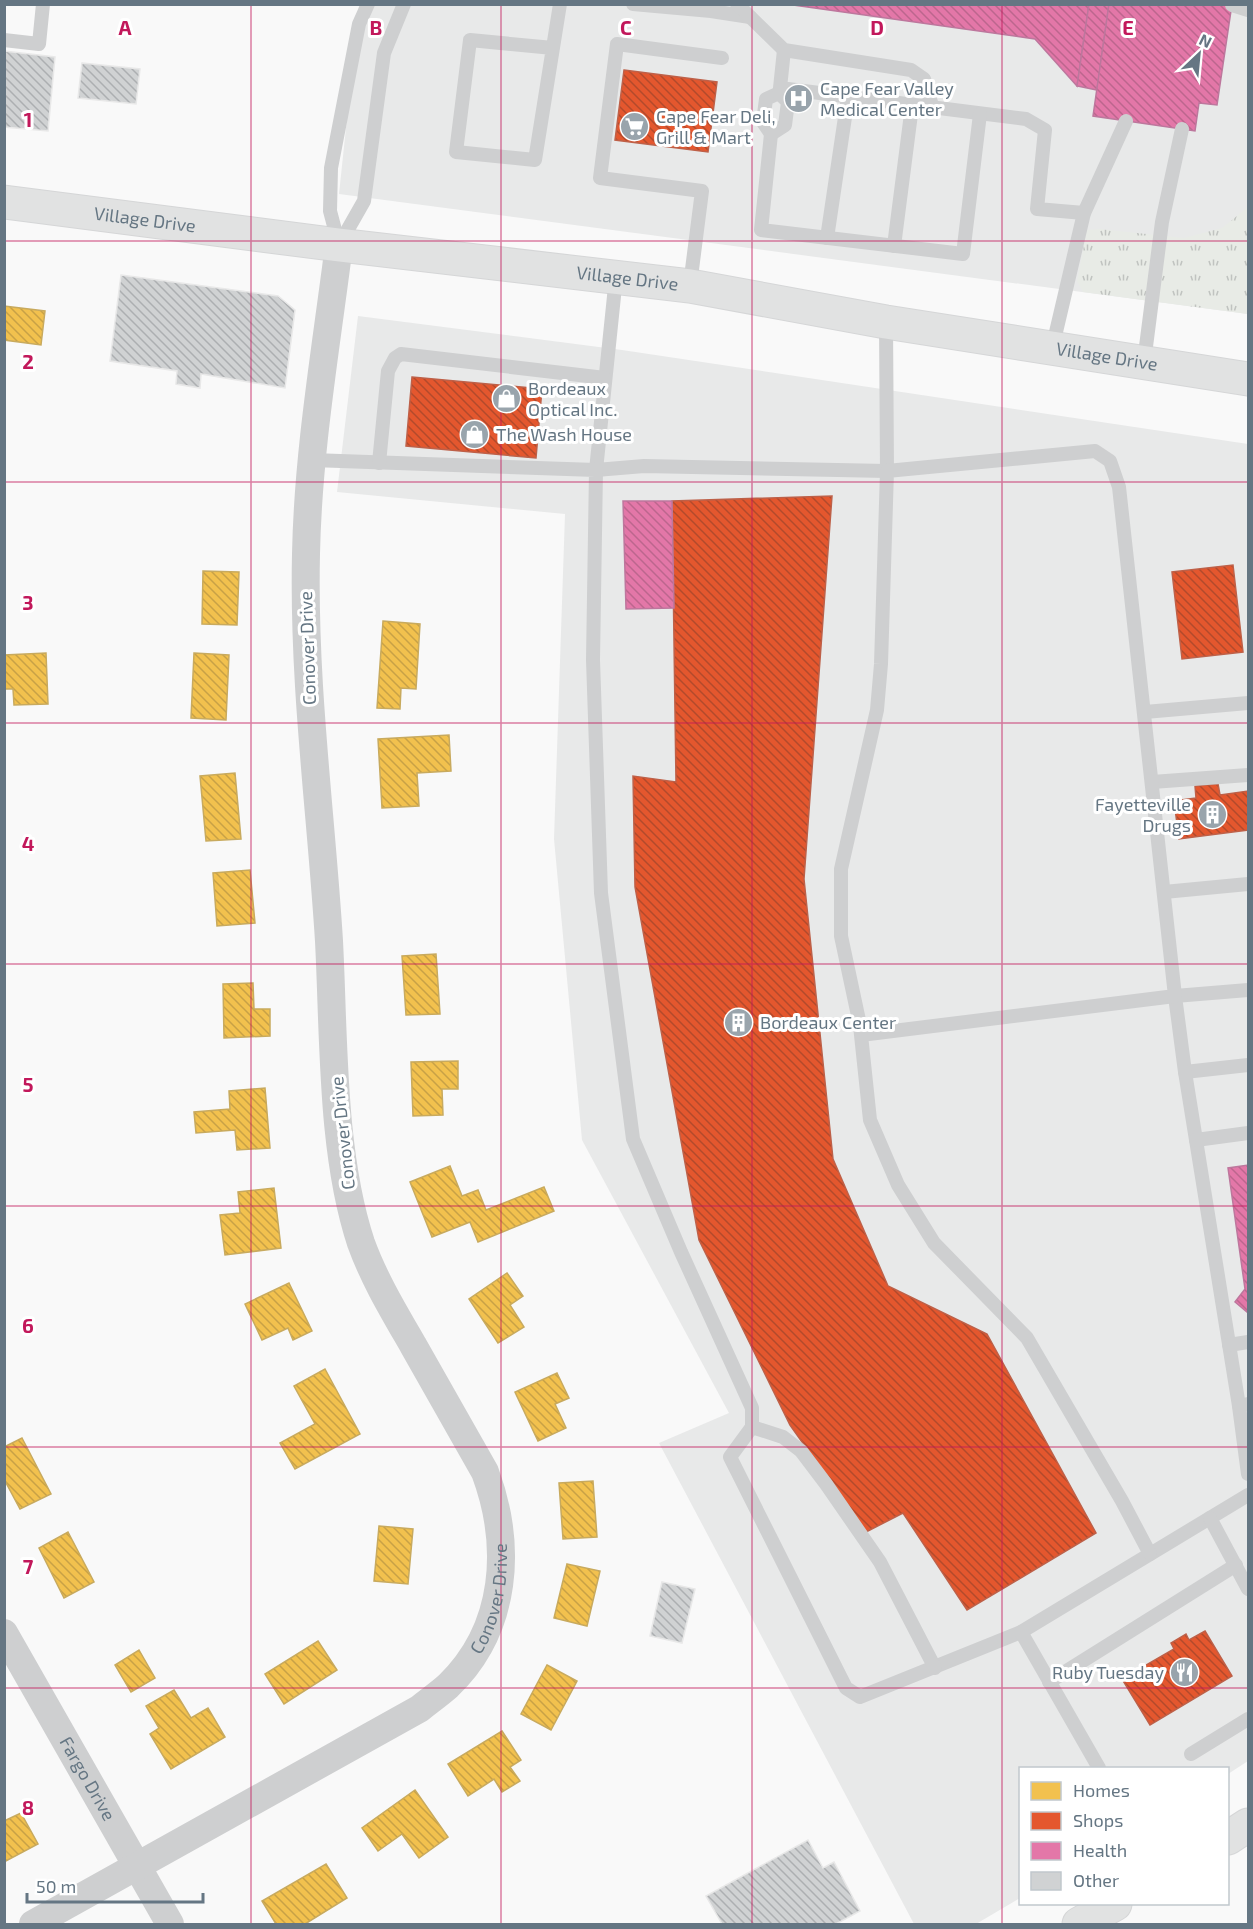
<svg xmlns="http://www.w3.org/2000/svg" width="1253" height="1929" font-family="'Exo 2',sans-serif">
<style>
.built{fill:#e8e9e9}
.grass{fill:url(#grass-tufts)}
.homes{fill:url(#homes-back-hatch);stroke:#c8aa5e;stroke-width:1.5}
.shops{fill:url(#shops-back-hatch);stroke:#be6048;stroke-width:1.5}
.health{fill:url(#health-back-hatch);stroke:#bd779d;stroke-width:1.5}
.building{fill:url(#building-back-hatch);stroke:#e8e8e8;stroke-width:1.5}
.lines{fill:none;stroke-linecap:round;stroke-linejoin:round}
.secondary-casing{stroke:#d5d6d7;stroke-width:35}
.lane{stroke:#cecfd0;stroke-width:14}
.street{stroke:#cecfd0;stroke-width:28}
.secondary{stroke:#e1e2e2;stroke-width:33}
.grid{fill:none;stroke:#c2185b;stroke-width:1.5;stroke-opacity:0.55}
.labels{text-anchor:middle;stroke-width:6;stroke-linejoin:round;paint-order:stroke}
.poi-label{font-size:18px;fill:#657683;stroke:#fff;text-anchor:start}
.street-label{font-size:18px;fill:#657683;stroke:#fff}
.grid-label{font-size:20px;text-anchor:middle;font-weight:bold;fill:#c2185b;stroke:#fff;stroke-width:6;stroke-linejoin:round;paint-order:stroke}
</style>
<defs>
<pattern id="grass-tufts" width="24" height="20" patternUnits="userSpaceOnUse" patternTransform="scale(1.5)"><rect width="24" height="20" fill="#e8ebe6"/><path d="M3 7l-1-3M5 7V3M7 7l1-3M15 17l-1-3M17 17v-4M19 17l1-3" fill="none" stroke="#c0c3c0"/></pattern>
<pattern id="homes-back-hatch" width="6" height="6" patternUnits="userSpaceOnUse" patternTransform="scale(1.5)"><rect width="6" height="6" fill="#f2c14e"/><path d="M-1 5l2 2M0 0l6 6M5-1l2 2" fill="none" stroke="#c8a146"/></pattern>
<pattern id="shops-back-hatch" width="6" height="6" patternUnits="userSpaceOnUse" patternTransform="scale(1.5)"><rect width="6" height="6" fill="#e4572e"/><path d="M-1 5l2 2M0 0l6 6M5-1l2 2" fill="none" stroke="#b24a2c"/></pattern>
<pattern id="health-back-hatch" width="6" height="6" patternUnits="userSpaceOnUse" patternTransform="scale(1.5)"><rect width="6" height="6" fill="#e377a8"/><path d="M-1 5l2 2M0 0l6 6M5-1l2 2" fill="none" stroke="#bc668e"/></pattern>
<pattern id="building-back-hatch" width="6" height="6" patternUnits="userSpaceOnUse" patternTransform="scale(1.5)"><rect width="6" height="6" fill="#d0d2d3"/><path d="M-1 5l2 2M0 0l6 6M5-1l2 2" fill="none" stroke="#acafb1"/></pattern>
</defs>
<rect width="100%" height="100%" fill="#f9f9f9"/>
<g class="built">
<polygon points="359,5 1248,5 1248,314 339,194"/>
<polygon points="358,316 622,350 1248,444 1248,1761 1228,1774 1228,1768 1020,1768 1020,1898 976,1924 914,1924 659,1443 729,1413 582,1140 554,839 565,514 337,492"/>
</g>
<polygon class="grass" points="1248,207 1248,314 1083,292 1077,281 1087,230 1100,229 1184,238 1222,228"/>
<g class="homes">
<polygon points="4,306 45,311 41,345 4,340"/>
<polygon points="203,571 239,572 237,625 202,624"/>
<polygon points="383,621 420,624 416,689 401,688 400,709 377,708"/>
<polygon points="46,653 48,704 14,705 13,689 4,689 4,655"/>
<polygon points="194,653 229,655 226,720 191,718"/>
<polygon points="449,735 451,771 417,773 419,806 382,808 378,739"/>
<polygon points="235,773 241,839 206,841 200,776"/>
<polygon points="250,870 255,923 217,926 213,873"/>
<polygon points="436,954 440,1014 406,1015 402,956"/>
<polygon points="253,983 254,1009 270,1009 270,1036 224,1038 223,984"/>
<polygon points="458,1061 458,1089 442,1089 443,1115 413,1116 411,1062"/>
<polygon points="265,1088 270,1148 237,1150 235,1130 196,1133 194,1112 230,1109 229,1091"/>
<polygon points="450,1166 462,1196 478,1190 486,1210 544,1187 554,1211 478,1242 470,1222 432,1237 410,1182"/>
<polygon points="274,1188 281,1248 225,1255 220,1215 240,1213 238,1192"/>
<polygon points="507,1273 523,1296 510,1305 524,1327 498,1343 469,1299"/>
<polygon points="289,1283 312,1331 293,1340 288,1328 262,1340 245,1304"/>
<polygon points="325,1369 360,1434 295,1469 280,1443 315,1424 294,1386"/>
<polygon points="557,1373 569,1398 555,1404 566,1428 538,1441 515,1392"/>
<polygon points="22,1438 51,1494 20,1509 4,1479 4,1447"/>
<polygon points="593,1481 597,1537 563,1539 559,1483"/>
<polygon points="379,1526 413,1529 408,1584 374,1581"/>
<polygon points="68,1532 94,1582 64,1598 39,1548"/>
<polygon points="567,1564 600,1571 587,1626 554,1618"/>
<polygon points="318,1641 337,1670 284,1704 265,1674"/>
<polygon points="139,1650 155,1678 131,1692 115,1665"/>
<polygon points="547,1665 577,1681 551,1730 521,1714"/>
<polygon points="174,1690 191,1718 208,1708 225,1737 171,1769 150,1734 159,1728 146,1706"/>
<polygon points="502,1731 521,1760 510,1767 520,1781 502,1792 494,1779 468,1796 448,1764"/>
<polygon points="415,1790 448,1837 419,1858 402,1834 378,1851 362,1828"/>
<polygon points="21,1813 38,1844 4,1862 4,1821"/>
<polygon points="326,1864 347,1898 305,1924 276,1924 262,1901"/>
</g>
<g class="shops">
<polygon points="624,70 717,82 708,152 615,140"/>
<polygon points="412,377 542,389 536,458 406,446"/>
<polygon points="832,496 804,879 833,1159 888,1286 987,1334 1096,1533 967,1610 903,1513 866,1532 790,1425 699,1240 635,887 633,776 676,782 672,501"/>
<polygon points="1233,565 1243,652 1182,659 1172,572"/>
<polygon points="1218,784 1220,795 1248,791 1248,830 1179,839 1174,801 1196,798 1195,786"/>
<polygon points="1205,1631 1232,1676 1150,1725 1122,1679 1174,1649 1171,1643 1186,1634 1189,1640"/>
</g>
<g class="health">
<polygon points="786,4 1089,4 1077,86 1035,39"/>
<polygon points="1089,4 1109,4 1097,90 1077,86"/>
<polygon points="1109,4 1232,4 1217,105 1199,103 1195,131 1093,116"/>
<polygon points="623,501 672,501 674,608 626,609"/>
<polygon points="1248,1165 1248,1313 1235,1302 1245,1289 1228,1168"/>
</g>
<g class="building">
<polygon points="4,51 55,57 48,131 4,127"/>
<polygon points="82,63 140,69 136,104 78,98"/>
<polygon points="121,275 278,296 295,310 285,388 201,374 200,388 176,384 177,371 110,361"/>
<polygon points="662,1582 695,1589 682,1643 650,1636"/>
<polygon points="808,1840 823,1868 834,1862 860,1911 836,1924 722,1924 706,1896"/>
</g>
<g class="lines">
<defs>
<g id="secondary">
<path id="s3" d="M4 202 339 245 690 286 886 322 1248 379"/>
<polyline points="1228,1838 1248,1825"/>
<polyline points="1079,1924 1115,1904"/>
</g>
</defs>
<use href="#secondary" class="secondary-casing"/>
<g class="lane">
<polyline points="633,4 711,11 750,17"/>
<polyline points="737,4 784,50 911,70 924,79 933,109"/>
<polyline points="1232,5 1248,10"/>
<polyline points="4,40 39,44 43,4"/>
<polyline points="553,48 470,40 456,152 535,160 560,4"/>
<polyline points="784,50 780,88 1026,119 1045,130 1037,209 1084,213"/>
<polyline points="779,93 766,99 763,122 771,134 761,230 963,254 980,114"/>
<polyline points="771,134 785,125 788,102 779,93"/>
<polyline points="827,238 848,97"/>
<polyline points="339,245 364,201 384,53 404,4"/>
<polyline points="339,245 330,211 331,168 359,24 368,4"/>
<polyline points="894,246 912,106"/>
<polyline points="616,277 596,470 644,466 887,471 886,322"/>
<polyline points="690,285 702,191 600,178 617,44 722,58"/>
<polyline points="1052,349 1084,213 1126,121"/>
<polyline points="1144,362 1162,222 1182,129"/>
<polyline points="312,460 596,470 593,660 601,893 633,1139 681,1252 752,1408 752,1427 730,1457 846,1688 860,1697 1021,1632 1248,1495"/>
<polyline points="379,463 388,371 395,358 401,354 605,378"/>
<polyline points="1145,712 1248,703"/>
<polyline points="1152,782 1248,775"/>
<polyline points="1164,892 1248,884"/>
<polyline points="1248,990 1175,996 1185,1072 1248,1065"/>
<polyline points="861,1035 1175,996 1119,487 1110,461 1095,451 887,471 881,664 877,710 841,869 841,936 860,1025 861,1035 870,1120 898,1185 934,1243 1027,1338 1122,1501 1150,1554"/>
<polyline points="1185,1072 1239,1406"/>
<polyline points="1196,1140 1248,1133"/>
<polyline points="1229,1345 1248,1342"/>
<polyline points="1248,1404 1239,1406 1248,1474"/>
<polyline points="752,1427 783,1437 801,1451 826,1484 880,1562 935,1668"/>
<polyline points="1210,1518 1248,1589"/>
<polyline points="1021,1632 1099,1768"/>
<polyline points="1049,1682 1236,1565"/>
<polyline points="1191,1754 1248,1719"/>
</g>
<g class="street">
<path id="s1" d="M4 1633 170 1924"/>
<path id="s2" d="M33 1924 419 1709C429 1701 439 1694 448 1686 508 1628 512 1545 485 1472 461 1429 437 1387 413 1345 394 1312 374 1279 361 1243 331 1153 334 1036 329 941 321 812 303 684 306 554 308 451 326 348 339 245"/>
</g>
<use href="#secondary" class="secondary"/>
</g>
<path class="grid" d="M251 4V1924M501 4V1924M752 4V1924M1002 4V1924M4 241H1248M4 482H1248M4 723H1248M4 964H1248M4 1206H1248M4 1447H1248M4 1688H1248"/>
<defs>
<symbol id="hospital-disc" viewBox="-11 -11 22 22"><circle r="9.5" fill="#99a4ac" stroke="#fff"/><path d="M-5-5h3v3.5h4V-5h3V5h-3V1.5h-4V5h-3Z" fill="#fff"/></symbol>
<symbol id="supermarket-disc" viewBox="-11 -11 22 22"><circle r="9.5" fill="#99a4ac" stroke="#fff"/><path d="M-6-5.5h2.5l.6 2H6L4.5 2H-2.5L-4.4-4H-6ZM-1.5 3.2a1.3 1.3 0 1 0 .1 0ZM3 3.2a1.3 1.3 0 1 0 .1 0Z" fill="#fff"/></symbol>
<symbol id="shop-disc" viewBox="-11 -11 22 22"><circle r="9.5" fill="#99a4ac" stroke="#fff"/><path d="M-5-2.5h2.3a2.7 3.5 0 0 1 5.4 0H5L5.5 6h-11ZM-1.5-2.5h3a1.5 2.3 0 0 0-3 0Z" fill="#fff"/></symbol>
<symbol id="building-disc" viewBox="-11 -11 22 22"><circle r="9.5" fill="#99a4ac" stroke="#fff"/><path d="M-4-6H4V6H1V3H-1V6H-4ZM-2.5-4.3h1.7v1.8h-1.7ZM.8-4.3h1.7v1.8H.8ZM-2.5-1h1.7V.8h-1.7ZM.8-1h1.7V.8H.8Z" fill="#fff"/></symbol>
<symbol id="restaurant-disc" viewBox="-11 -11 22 22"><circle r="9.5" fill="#99a4ac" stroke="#fff"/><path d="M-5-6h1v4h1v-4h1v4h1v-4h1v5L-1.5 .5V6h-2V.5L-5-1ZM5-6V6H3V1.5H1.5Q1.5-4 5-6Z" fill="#fff"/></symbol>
</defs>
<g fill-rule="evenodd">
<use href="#hospital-disc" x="782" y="82" width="33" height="33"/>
<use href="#supermarket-disc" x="618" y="110" width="33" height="33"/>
<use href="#shop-disc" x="490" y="382" width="33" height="33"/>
<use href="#shop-disc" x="458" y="418" width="33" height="33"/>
<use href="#building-disc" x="1196" y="798" width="33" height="33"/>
<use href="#building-disc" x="722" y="1006" width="33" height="33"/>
<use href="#restaurant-disc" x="1168" y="1656" width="33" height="33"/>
</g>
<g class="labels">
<g class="poi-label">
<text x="820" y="95">Cape Fear Valley<tspan x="820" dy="21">Medical Center</tspan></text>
<text x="656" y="123">Cape Fear Deli,<tspan x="656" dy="21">Grill &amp; Mart</tspan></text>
<text x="528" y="395">Bordeaux<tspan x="528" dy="21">Optical Inc.</tspan></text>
<text x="496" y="441">The Wash House</text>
<text x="1191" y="811" text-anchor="end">Fayetteville<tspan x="1191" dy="21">Drugs</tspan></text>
<text x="760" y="1029">Bordeaux Center</text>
<text x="1164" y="1679" text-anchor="end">Ruby Tuesday</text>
</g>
<g class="street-label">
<text dy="6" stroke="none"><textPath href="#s3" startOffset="142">Village Drive</textPath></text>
<text dy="6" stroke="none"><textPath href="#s3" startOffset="628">Village Drive</textPath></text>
<text dy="6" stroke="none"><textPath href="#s3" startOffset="1114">Village Drive</textPath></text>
<text transform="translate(308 648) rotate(-92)" y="6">Conover Drive</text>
<text transform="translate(343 1133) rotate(-96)" y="6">Conover Drive</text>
<text dy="6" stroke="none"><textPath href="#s2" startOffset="579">Conover Drive</textPath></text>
<text dy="6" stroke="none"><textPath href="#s1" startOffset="168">Fargo Drive</textPath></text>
</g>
</g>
<g class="grid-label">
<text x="125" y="35">A</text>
<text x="376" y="35">B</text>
<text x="626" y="35">C</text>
<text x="877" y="35">D</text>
<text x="1128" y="35">E</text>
<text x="28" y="127">1</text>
<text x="28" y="369">2</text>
<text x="28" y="610">3</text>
<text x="28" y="851">4</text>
<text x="28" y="1092">5</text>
<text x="28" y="1333">6</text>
<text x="28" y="1574">7</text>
<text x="28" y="1815">8</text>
</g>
<rect width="1253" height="1929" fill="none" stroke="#657683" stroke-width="12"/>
<rect x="1019" y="1767" width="210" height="138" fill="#ffffff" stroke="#c1c8cd" stroke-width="1.5"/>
<rect x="1031" y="1782" width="30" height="18" fill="#f2c14e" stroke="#c1c8cd" stroke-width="1.5"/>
<text x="1073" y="1797" font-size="18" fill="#657683">Homes</text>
<rect x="1031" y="1812" width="30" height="18" fill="#e4572e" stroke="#c1c8cd" stroke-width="1.5"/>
<text x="1073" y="1827" font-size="18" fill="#657683">Shops</text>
<rect x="1031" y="1842" width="30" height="18" fill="#e377a8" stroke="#c1c8cd" stroke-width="1.5"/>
<text x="1073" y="1857" font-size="18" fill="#657683">Health</text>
<rect x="1031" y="1872" width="30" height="18" fill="#d0d2d3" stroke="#c1c8cd" stroke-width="1.5"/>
<text x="1073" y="1887" font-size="18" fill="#657683">Other</text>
<g transform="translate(1199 54) rotate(26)" stroke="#ffffff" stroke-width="4.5" paint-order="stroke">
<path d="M0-4.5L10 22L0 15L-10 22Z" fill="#657683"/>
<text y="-9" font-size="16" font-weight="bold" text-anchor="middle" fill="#657683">N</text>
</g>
<path d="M27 1893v9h176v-9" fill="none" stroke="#657683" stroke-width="3"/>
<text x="36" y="1893" font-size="18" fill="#657683" stroke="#ffffff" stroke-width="4.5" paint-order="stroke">50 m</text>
</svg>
